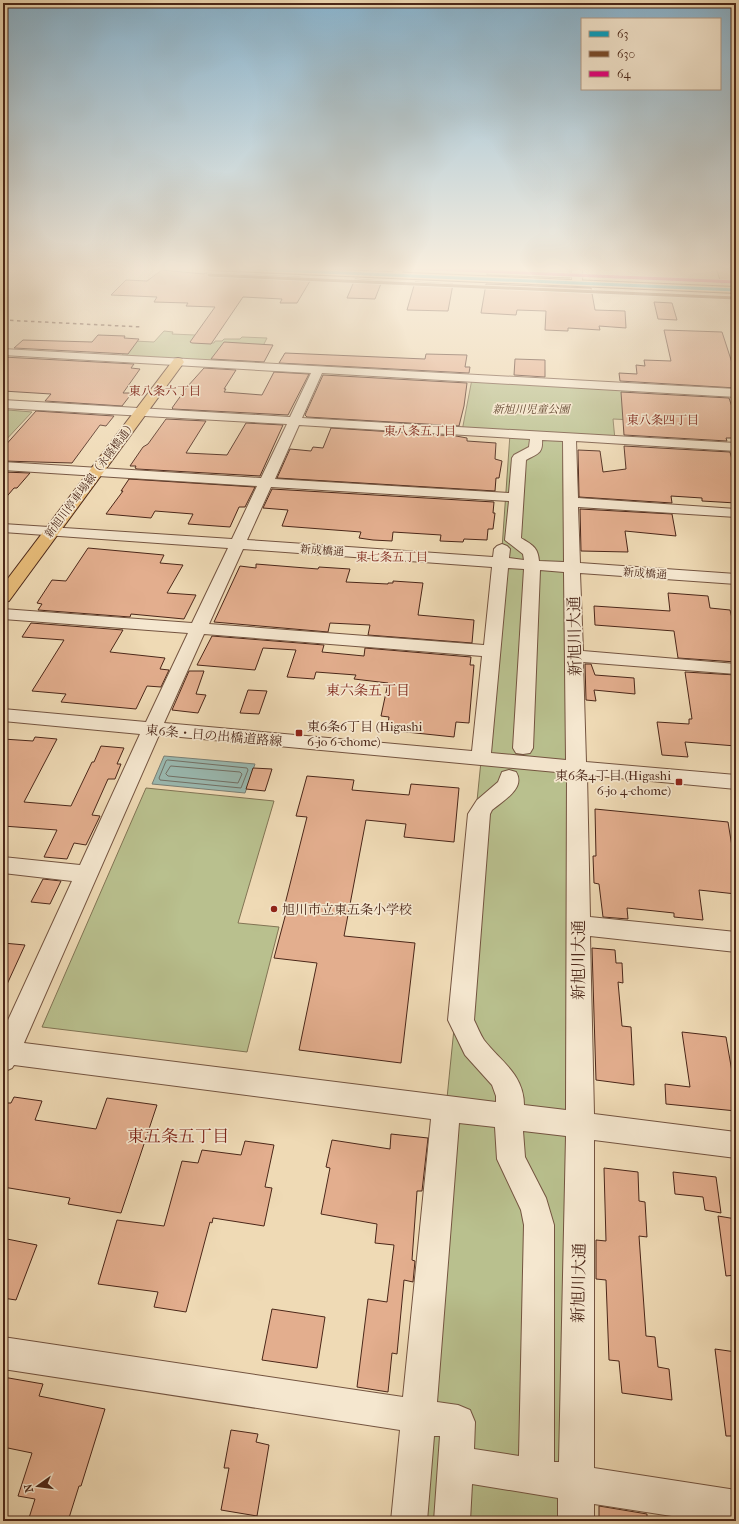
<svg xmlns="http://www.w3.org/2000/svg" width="739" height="1524" font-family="'IM FELL French Canon','Noto Serif JP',serif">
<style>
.green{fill:#b9c08e;stroke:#827454}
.water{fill:#9abab2;stroke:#7a7f75}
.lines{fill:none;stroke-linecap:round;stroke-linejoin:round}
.shore{stroke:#727066;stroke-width:1}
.building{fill:#e3ae8e;stroke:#4b2719}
.minor-casing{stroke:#745440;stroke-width:2}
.major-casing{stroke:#4b2719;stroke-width:2}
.highway-casing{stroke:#4b2719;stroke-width:2}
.minor{fill:#f5e7cf;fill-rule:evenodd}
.major{fill:#e8bd7a;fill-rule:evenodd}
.highway{fill:#e8bd7a;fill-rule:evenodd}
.rail{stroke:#4b2719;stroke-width:1.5;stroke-dasharray:3.5 3.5;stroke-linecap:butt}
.bus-1-casing{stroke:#f5e7cf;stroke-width:4.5}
.bus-2-casing{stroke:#f5e7cf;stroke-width:4.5}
.bus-3-casing{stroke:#f5e7cf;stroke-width:4.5}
.bus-1{stroke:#04a2c5;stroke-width:3}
.bus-2{stroke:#7a4b2a;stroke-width:3}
.bus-3{stroke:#e5007d;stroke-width:3}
.poi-dot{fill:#8f2418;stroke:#f5e7cf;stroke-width:1.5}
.labels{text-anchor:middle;stroke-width:3.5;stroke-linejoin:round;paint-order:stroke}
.far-park-label{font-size:11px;font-style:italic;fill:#614630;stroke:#f5e7cf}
.far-street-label{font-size:11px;fill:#4b2719;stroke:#f5e7cf}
.far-neighbourhood-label{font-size:12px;fill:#7a1f14;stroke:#f5e7cf}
.poi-label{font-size:13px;fill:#4b2719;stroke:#f5e7cf;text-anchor:start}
.street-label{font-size:13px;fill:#4b2719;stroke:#f5e7cf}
.neighbourhood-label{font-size:14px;fill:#7a1f14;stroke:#f5e7cf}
.near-street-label{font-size:16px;fill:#4b2719;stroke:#f5e7cf}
.near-neighbourhood-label{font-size:17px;fill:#7a1f14;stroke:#f5e7cf}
</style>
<rect width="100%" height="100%" fill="#efdab5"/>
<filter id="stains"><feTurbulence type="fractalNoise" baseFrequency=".005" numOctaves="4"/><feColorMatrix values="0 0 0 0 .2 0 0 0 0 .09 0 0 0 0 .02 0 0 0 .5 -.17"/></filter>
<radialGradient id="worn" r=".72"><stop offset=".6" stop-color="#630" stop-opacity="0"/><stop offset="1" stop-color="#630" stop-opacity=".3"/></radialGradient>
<g class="green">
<polygon points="164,331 173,332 172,334 195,335 191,342 214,343 215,341 222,341 224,339 240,339 242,337 267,338 263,346 260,346 248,366 119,359 134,341 154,342"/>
<polygon points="472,379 630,387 634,420 613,419 615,440 570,437 582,1521 409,1521 446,1108 501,563 510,434 462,431"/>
<polygon points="8,410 32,412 3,443 3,416"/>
<polygon points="146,788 274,801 238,923 279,927 247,1052 42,1027"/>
</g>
<polygon class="water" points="164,756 255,764 245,793 152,784"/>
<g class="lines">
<g class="shore">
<polygon points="168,760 247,768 248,770 241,788 160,780 159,778 166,761"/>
<polygon points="171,766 240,772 242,774 238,783 168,776 166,774"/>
</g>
</g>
<g class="building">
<polygon points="488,267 550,267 550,268 570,269 570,278 487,275"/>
<polygon points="716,268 731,269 736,283 721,283"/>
<polygon points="162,270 204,274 205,273 300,277 310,281 297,303 280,303 282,299 243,297 211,344 192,343 190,342 215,307 186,306 188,303 154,302 157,297 111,295 126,280 147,281"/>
<polygon points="355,279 382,281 375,299 347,298"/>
<polygon points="415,282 453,284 448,311 407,310"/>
<polygon points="486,284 591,288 595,310 625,311 626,328 599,326 600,330 568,328 568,331 545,330 546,311 517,310 516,315 481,313"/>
<polygon points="654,302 672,303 677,320 658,319"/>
<polygon points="664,330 722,332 736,375 736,388 620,381 619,373 637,374 636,365 645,366 644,360 671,361"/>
<polygon points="98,335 125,336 124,338 139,339 128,354 14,348 23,340 92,342"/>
<polygon points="224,342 273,345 264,362 211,359"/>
<polygon points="285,353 425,359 426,354 467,355 465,367 470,367 469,373 279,363"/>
<polygon points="3,357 134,364 131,368 140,369 123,393 132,393 122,406 45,401 51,394 3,391"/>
<polygon points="515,359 545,360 545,377 514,375"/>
<polygon points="204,368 236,370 224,389 226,389 224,392 262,395 274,372 309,374 288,415 173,409 172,408 187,387"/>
<polygon points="323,375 467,383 464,406 459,426 307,417 305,415"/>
<polygon points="621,392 729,398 736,419 736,438 726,438 727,441 624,435"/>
<polygon points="36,411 114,416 106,426 100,425 72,463 3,461 3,448"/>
<polygon points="166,419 206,421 186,453 227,455 246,423 283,425 260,476 137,469 135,468 136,466 130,466 143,447 148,444"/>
<polygon points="331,428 456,436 467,438 467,441 496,443 495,459 502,461 499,478 496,478 495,491 277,478 290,449 311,451 313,447 323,448"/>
<polygon points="624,446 730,452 736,475 736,503 702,501 702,498 671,496 672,503 579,497 578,450 600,451 603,472 626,469"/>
<polygon points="3,472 30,473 17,488 14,488 3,501"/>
<polygon points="129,479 255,487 245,507 239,507 230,527 188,524 193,514 155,511 151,518 106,514 123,491 121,491"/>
<polygon points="272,489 494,502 493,513 495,513 493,529 488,529 487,540 464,539 463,542 440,541 441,535 393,532 392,541 373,540 359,538 361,532 282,526 288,510 263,508"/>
<polygon points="580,509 672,514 676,536 625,531 628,552 581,551"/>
<polygon points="88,548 164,555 160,563 183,565 167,593 196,595 184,619 131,614 130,617 38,610 42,604 37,603 52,580 66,581"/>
<polygon points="256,564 318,569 319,567 350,569 346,582 388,584 388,583 393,583 393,581 423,583 418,615 474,620 472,643 368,635 370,625 330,623 328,632 214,622 240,566 256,568"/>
<polygon points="668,593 708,596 710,608 730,610 736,635 736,662 678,658 674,631 595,625 594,606 670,611"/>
<polygon points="31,623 123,630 110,652 165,658 160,669 169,670 161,687 147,686 136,709 61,702 66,694 32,691 64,640 22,637"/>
<polygon points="212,636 324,645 322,652 364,656 365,648 471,657 470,665 474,665 469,723 456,722 454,737 387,730 389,717 381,716 388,683 354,679 356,675 316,672 314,679 287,677 296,650 263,648 255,670 197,665"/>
<polygon points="585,664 591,664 595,675 634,678 635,694 594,690 596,701 586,700"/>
<polygon points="189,671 204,671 196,694 206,695 198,713 172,710"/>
<polygon points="685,672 736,675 736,746 685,742 688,757 662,755 657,722 689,724 689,719 692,719"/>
<polygon points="248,690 267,691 259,714 240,713"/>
<polygon points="35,737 57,739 24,802 71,806 92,762 94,762 101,746 124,748 117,764 121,764 115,779 108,779 92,815 100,816 86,845 74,843 67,859 44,857 57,830 3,826 3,739 33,741"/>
<polygon points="253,768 272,769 265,791 246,789"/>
<polygon points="307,776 354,780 352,790 409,795 411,784 459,788 454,842 404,837 406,824 366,820 344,936 415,943 401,1063 299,1050 317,963 274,958 286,913 283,912 307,817 296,816"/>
<polygon points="595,809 728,822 736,871 736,894 699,890 703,920 674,917 674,913 627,908 628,919 603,917 599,884 594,883 593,856 596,856"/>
<polygon points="43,879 61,881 50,904 31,902"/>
<polygon points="3,943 25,945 3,993"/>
<polygon points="592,948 615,950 616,963 622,963 623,983 618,982 622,1026 631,1027 634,1085 596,1080"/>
<polygon points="682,1032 726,1037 736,1095 736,1111 666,1104 665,1084 690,1087"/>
<polygon points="14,1097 42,1101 35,1120 96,1129 107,1098 157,1105 121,1213 68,1204 70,1198 3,1187 3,1111 6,1103 11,1103"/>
<polygon points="391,1134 428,1138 422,1191 417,1191 412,1260 415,1261 413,1282 404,1280 397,1354 392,1353 388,1392 357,1387 368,1299 387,1302 394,1245 375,1243 377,1224 321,1214 330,1168 326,1167 332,1140 390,1149"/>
<polygon points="245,1141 274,1145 265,1187 272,1188 264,1226 213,1218 212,1223 210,1222 186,1312 154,1307 158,1292 98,1284 117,1220 164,1226 182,1161 198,1163 202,1150 241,1155"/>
<polygon points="604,1168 638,1172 639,1201 645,1202 647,1237 639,1236 646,1336 655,1337 658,1367 669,1369 672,1400 622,1393 619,1361 609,1360 606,1280 596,1279 596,1240 606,1241"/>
<polygon points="673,1172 716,1177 721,1213 705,1210 703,1197 675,1194"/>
<polygon points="718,1216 736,1219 736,1275 726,1276"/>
<polygon points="7,1239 37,1245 16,1300 3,1298 3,1248"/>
<polygon points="272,1309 325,1317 317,1368 262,1360"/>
<polygon points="715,1349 736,1352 736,1436 726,1436"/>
<polygon points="3,1377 43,1384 39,1396 105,1409 81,1486 79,1486 68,1521 28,1521 35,1499 18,1496 32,1453 3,1447"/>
<polygon points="231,1430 258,1434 256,1442 269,1445 257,1516 221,1510 229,1468 224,1468"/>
<polygon points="599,1506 647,1514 647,1521 599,1521"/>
</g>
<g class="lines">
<defs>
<g id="minor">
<polygon points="395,267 405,267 400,277 394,277 392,275"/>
<polygon points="572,267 582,267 582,283 580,285 574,285 572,283"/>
<path d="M3 349 736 389V397L322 373 302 418 736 443V451L576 441 578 498 736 509V517L578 507 580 563 736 574V584L580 573 583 651 736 664V674L583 662 586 762 736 775V789L587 775 590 917 736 932V952L590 936 594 1114 736 1132V1158L594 1140V1468L736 1490V1521H704L594 1504V1521H558V1498L472 1484 470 1521H434L440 1436H434L427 1521H391L400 1430 3 1369V1337L403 1397 431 1119 14 1065 12 1068 3 1072V1031L72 881 3 873V857L80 865 140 734 3 721V709L146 722 188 633 3 619V609L192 623 228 548 3 532V524L232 539 257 486 3 470V462L261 478 287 424 3 408V400L290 417 311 373 3 355ZM299 425 530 439 529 447 514 455 512 458 509 493 275 479ZM542 440 563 441 564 562 539 561C538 547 532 545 521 538L526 460C537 454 543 454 542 440ZM271 487 509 501 505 540 523 554 524 560 509 558 510 549 507 546 502 544 497 546 494 549 493 557 247 540ZM243 549 492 567 484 645 209 624ZM508 568 524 569 513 748 516 753 523 754 530 753 533 748 540 570 564 572 566 760 491 753ZM204 634 482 656 472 751 164 723ZM159 735 567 773 566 1110 524 1105C524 1074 500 1061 484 1040 480 1034 477 1026 474 1020L490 814 492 810C503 801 526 788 516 772L509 770 502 772 498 782 477 800 468 814 448 1020 465 1055 492 1085 496 1096V1102L24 1043ZM459 1123 495 1127 497 1159 521 1210 524 1225 519 1456 474 1449 475 1422 470 1410 458 1405 437 1402ZM523 1131 566 1136 559 1462H554V1225L546 1198 525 1157Z"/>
</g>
<polygon id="major" points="178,358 182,359 184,362 182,365 9,601 3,602 3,585 174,359"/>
<polygon id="highway" points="204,267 272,267 736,287 736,293 209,270"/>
</defs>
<use href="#minor" class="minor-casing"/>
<use href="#major" class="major-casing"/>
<use href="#highway" class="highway-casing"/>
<use href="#minor" class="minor"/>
<use href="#major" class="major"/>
<use href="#highway" class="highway"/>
<polyline class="rail" points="3,320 142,327"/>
<defs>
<polyline id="bus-1" points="209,267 736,290"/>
<polyline id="bus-2" points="209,275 736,298"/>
<polyline id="bus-3" points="386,267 736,282"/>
</defs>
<use href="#bus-1" class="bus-1-casing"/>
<use href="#bus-2" class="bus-2-casing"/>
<use href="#bus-3" class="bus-3-casing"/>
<use href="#bus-1" class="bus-1"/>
<use href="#bus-2" class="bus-2"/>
<use href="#bus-3" class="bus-3"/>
</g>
<linearGradient id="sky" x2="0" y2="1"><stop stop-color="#89b6d2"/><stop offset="0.56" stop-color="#f8eede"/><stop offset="1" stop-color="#f8eede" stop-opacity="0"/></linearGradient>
<rect width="739" height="480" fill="url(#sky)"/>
<g class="poi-dot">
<rect x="295" y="729" width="8" height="8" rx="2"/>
<rect x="675" y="778" width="8" height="8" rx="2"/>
<circle cx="274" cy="909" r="4"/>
</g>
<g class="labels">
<g class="far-park-label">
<text x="531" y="413">新旭川児童公園</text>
</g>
<g class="far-street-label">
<text transform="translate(90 479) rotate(-53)" y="4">新旭川停車場線（永隆橋通）</text>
<text transform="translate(322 550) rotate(4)" y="4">新成橋通</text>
<text transform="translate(645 573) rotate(4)" y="4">新成橋通</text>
</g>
<g class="far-neighbourhood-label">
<text x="165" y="395">東八条六丁目</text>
<text x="663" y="424">東八条四丁目</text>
<text x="420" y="435">東八条五丁目</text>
<text x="392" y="561">東七条五丁目</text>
</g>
<g class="poi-label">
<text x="307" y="731">東6条6丁目 (Higashi<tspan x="307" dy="15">6-jo 6-chome)</tspan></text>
<text x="671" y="780" text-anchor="end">東6条4丁目 (Higashi<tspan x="671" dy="15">6-jo 4-chome)</tspan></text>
<text x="282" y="914">旭川市立東五条小学校</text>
</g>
<g class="street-label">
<text transform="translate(214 735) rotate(5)" y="5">東6条・日の出橋道路線</text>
</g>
<g class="neighbourhood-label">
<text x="368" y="695">東六条五丁目</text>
</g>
<g class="near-street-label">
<text transform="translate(574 636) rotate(-91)" y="6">新旭川大通</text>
<text transform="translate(578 960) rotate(-90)" y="6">新旭川大通</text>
<text transform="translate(578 1283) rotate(-89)" y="6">新旭川大通</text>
</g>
<g class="near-neighbourhood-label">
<text x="178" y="1142">東五条五丁目</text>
</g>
</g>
<rect width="739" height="1524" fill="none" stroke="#efdab5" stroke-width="16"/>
<rect x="4" y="4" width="731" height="1516" fill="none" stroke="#4b2719" stroke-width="2"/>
<rect x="8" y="8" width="723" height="1508" fill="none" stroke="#4b2719"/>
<rect x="581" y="18" width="140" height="72" fill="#f5e7cf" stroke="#b19a86"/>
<rect x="589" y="31" width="20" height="6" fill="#04a2c5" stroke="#b19a86"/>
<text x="617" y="38" font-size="12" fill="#4b2719">63</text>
<rect x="589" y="51" width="20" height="6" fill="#7a4b2a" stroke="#b19a86"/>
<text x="617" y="58" font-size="12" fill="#4b2719">630</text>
<rect x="589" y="71" width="20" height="6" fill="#e5007d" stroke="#b19a86"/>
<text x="617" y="78" font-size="12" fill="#4b2719">64</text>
<g transform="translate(38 1486) rotate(256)" stroke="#f5e7cf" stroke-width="3" paint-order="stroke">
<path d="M0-3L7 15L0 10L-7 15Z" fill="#4b2719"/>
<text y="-6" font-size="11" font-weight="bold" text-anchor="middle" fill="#4b2719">N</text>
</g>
<rect width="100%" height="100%" filter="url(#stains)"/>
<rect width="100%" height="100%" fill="url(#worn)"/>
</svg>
